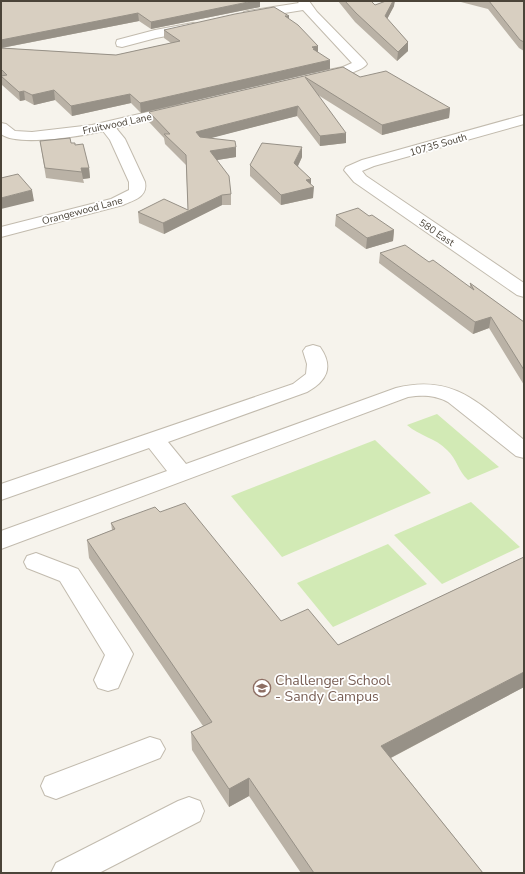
<svg xmlns="http://www.w3.org/2000/svg" width="525" height="874" font-family="'Nunito Sans',sans-serif">
<style>
.green{fill:#d2eab5}
.lines{fill:none;stroke-linecap:round;stroke-linejoin:round}
.minor-casing{stroke:#c2bbae;stroke-width:2}
.minor{fill:#fff;fill-rule:evenodd}
.wall{fill:#bab2a6}
.shaded-wall{fill:#979187}
.building{fill:#d8cfc1;stroke:#979187}
.labels{text-anchor:middle;stroke-width:3.5;stroke-linejoin:round;paint-order:stroke}
.far-street-label{font-size:10px;fill:#4b4439;stroke:#fff}
.near-education-label{font-size:14px;fill:#785e54;stroke:#fff;text-anchor:start}
</style>
<rect width="100%" height="100%" fill="#f6f3ec"/>
<g class="green">
<path d="M437 414 499 467 468 480C458 471 457 459 447 450 436 438 419 436 407 425Z"/>
<polygon points="375,440 431,493 282,557 231,496"/>
<polygon points="471,502 520,547 442,584 394,535"/>
<polygon points="388,544 427,584 333,627 297,583"/>
</g>
<g class="lines">
<defs>
<g id="minor">
<path d="M297 1H309L317 12 365 61 367 64C361 73 324 81 314 79L312 76 314 73 343 67 352 63 303 10 248 19 244 18 242 15 244 12 248 11 299 3Z"/>
<polygon points="193,23 197,24 199,27 197,30 156,38 122,47 117,46 116,43 117,40 155,30"/>
<path d="M178 105 183 106 185 109 183 112 116 128 125 139 145 182C148 197 134 200 123 205L1 237V227L111 199 129 190V182L110 140 103 131C83 136 17 147 1 134V123L6 124 15 131 32 132 92 125Z"/>
<polygon points="524,115 524,124 374,166 362,171 366,176 524,283 524,297 517,295 354,182 344,170 346,167 362,160"/>
<path d="M313 345 320 347C334 367 327 381 307 392L168 442 186 464 396 388C456 373 481 406 524 440V458L516 456 448 402C434 395 423 395 408 397L1 549V531L167 471 149 448 1 500V484L293 384 306 374 307 364 303 351 306 347Z"/>
<polygon points="36,553 78,569 129,647 133,654 118,688 108,691 98,688 94,680 105,655 60,581 27,568 24,562 27,556"/>
<polygon points="150,737 160,740 165,749 160,758 56,799 45,795 41,786 45,777"/>
<polygon points="189,797 200,801 204,811 200,821 99,873 51,873 56,863 178,801"/>
</g>
</defs>
<use href="#minor" class="minor-casing"/>
<use href="#minor" class="minor"/>
</g>
<g class="wall">
<polygon points="1,1 260,7 151,29 139,21 2,48 116,55 171,43 164,38 164,30 289,16 289,19 318,46 318,52 330,69 141,113 131,103 72,116 55,100 34,105 25,100 20,101 2,85 1,77"/>
<polygon points="338,1 371,1 375,5 394,6 387,19 408,42 408,51 397,61 355,22"/>
<polygon points="457,1 524,1 524,51 519,48 488,9"/>
<polygon points="343,67 360,77 450,108 449,118 382,135 318,95 346,143 320,146 297,116 210,138 236,157 217,160 231,194 231,205 222,205 164,234 139,223 138,212 188,210 186,165 165,144 164,138 149,122 149,112"/>
<polygon points="40,141 71,143 75,145 89,168 90,178 83,179 84,183 46,178"/>
<polygon points="302,157 298,166 311,185 313,198 281,205 250,176 250,165"/>
<polygon points="336,215 369,216 394,230 393,241 366,249 335,226"/>
<polygon points="380,253 429,262 470,287 470,283 524,322 524,385 489,328 473,334 379,263"/>
<polygon points="160,512 281,621 338,645 524,557 524,687 391,758 483,873 301,873 249,796 229,807 192,750 191,732 203,726 89,558 87,540 112,530 111,523"/>
</g>
<g class="shaded-wall">
<polygon points="253,1 260,1 260,7 151,29 151,22"/>
<polygon points="393,1 395,1 394,6 384,25 385,16"/>
<polygon points="138,13 139,21 1,48 1,40"/>
<polygon points="285,16 289,16 289,24"/>
<polygon points="408,42 408,51 397,61 398,52"/>
<polygon points="318,46 318,55 312,47"/>
<polygon points="330,60 330,69 141,113 140,103"/>
<polygon points="54,90 55,100 34,105 32,95"/>
<polygon points="24,91 25,100 20,101 19,92"/>
<polygon points="130,94 131,103 72,116 71,106"/>
<polygon points="298,106 297,116 196,142 196,132"/>
<polygon points="450,108 449,118 382,135 382,125"/>
<polygon points="346,133 346,143 320,146 320,136"/>
<polygon points="236,147 236,157 211,161 210,151"/>
<polygon points="302,147 302,157 294,174 294,163"/>
<polygon points="81,168 89,168 90,178 83,179"/>
<polygon points="311,179 311,188 314,187 313,198 281,205 281,195 306,180"/>
<polygon points="32,190 34,201 1,209 1,198"/>
<polygon points="222,195 222,205 164,234 163,223"/>
<polygon points="394,230 393,241 366,249 367,238"/>
<polygon points="491,317 489,328 473,334 475,322"/>
<polygon points="524,672 524,687 379,764 381,746"/>
<polygon points="249,778 249,796 229,807 229,789"/>
</g>
<g class="building">
<polygon points="1,1 253,1 151,22 138,13 1,40"/>
<polygon points="345,1 371,1 375,5 386,1 393,1 385,16 408,42 398,52 356,13"/>
<polygon points="488,1 524,1 524,42 520,40 489,1"/>
<polygon points="274,7 289,16 285,16 298,25 318,46 312,47 315,49 313,49 330,60 140,103 130,94 71,106 54,90 32,95 24,91 19,92 1,76 7,75 1,69 1,48 116,55 180,41 164,30 235,14"/>
<polygon points="343,67 360,77 386,71 450,108 382,125 305,77 346,133 320,136 298,106 196,132 200,137 235,141 236,147 210,151 229,176 231,194 222,195 163,223 138,212 164,199 188,210 186,155 164,134 170,134 149,112"/>
<polygon points="70,138 71,143 75,143 75,145 83,144 89,168 81,168 82,172 45,168 40,141"/>
<polygon points="262,143 302,147 294,163 311,179 306,180 314,187 281,195 250,165"/>
<polygon points="18,174 32,190 1,198 1,178"/>
<polygon points="358,208 369,216 372,215 394,230 367,238 336,215"/>
<polygon points="405,245 429,262 433,260 474,290 470,283 524,322 524,370 491,317 475,322 380,253"/>
<polygon points="185,503 281,621 308,609 338,645 524,557 524,672 381,746 483,873 314,873 249,778 229,789 191,732 212,722 87,540 115,529 111,523 155,507 160,512"/>
</g>
<defs>
<symbol id="school-ring" viewBox="-11 -11 22 22"><circle r="9.5" fill="#fff" stroke="#8d6e63" stroke-width="1.5"/><path d="M0-5L7-2L0 1L-7-2ZM-4 1L0 2.5L4 1V4Q0 6-4 4Z" fill="#8d6e63"/></symbol>
</defs>
<g fill-rule="evenodd">
<use href="#school-ring" x="252" y="678" width="20" height="20"/>
</g>
<g class="labels">
<g class="far-street-label">
<text transform="translate(117 123) rotate(-12)" y="4">Fruitwood Lane</text>
<text transform="translate(438 144) rotate(-16)" y="4">10735 South</text>
<text transform="translate(82 210) rotate(-15)" y="4">Orangewood Lane</text>
<text transform="translate(437 232) rotate(34)" y="4">580 East</text>
</g>
<g class="near-education-label">
<text x="275" y="685">Challenger School<tspan x="275" dy="16">- Sandy Campus</tspan></text>
</g>
</g>
<rect width="525" height="874" fill="none" stroke="#4b4439" stroke-width="4"/>
</svg>
